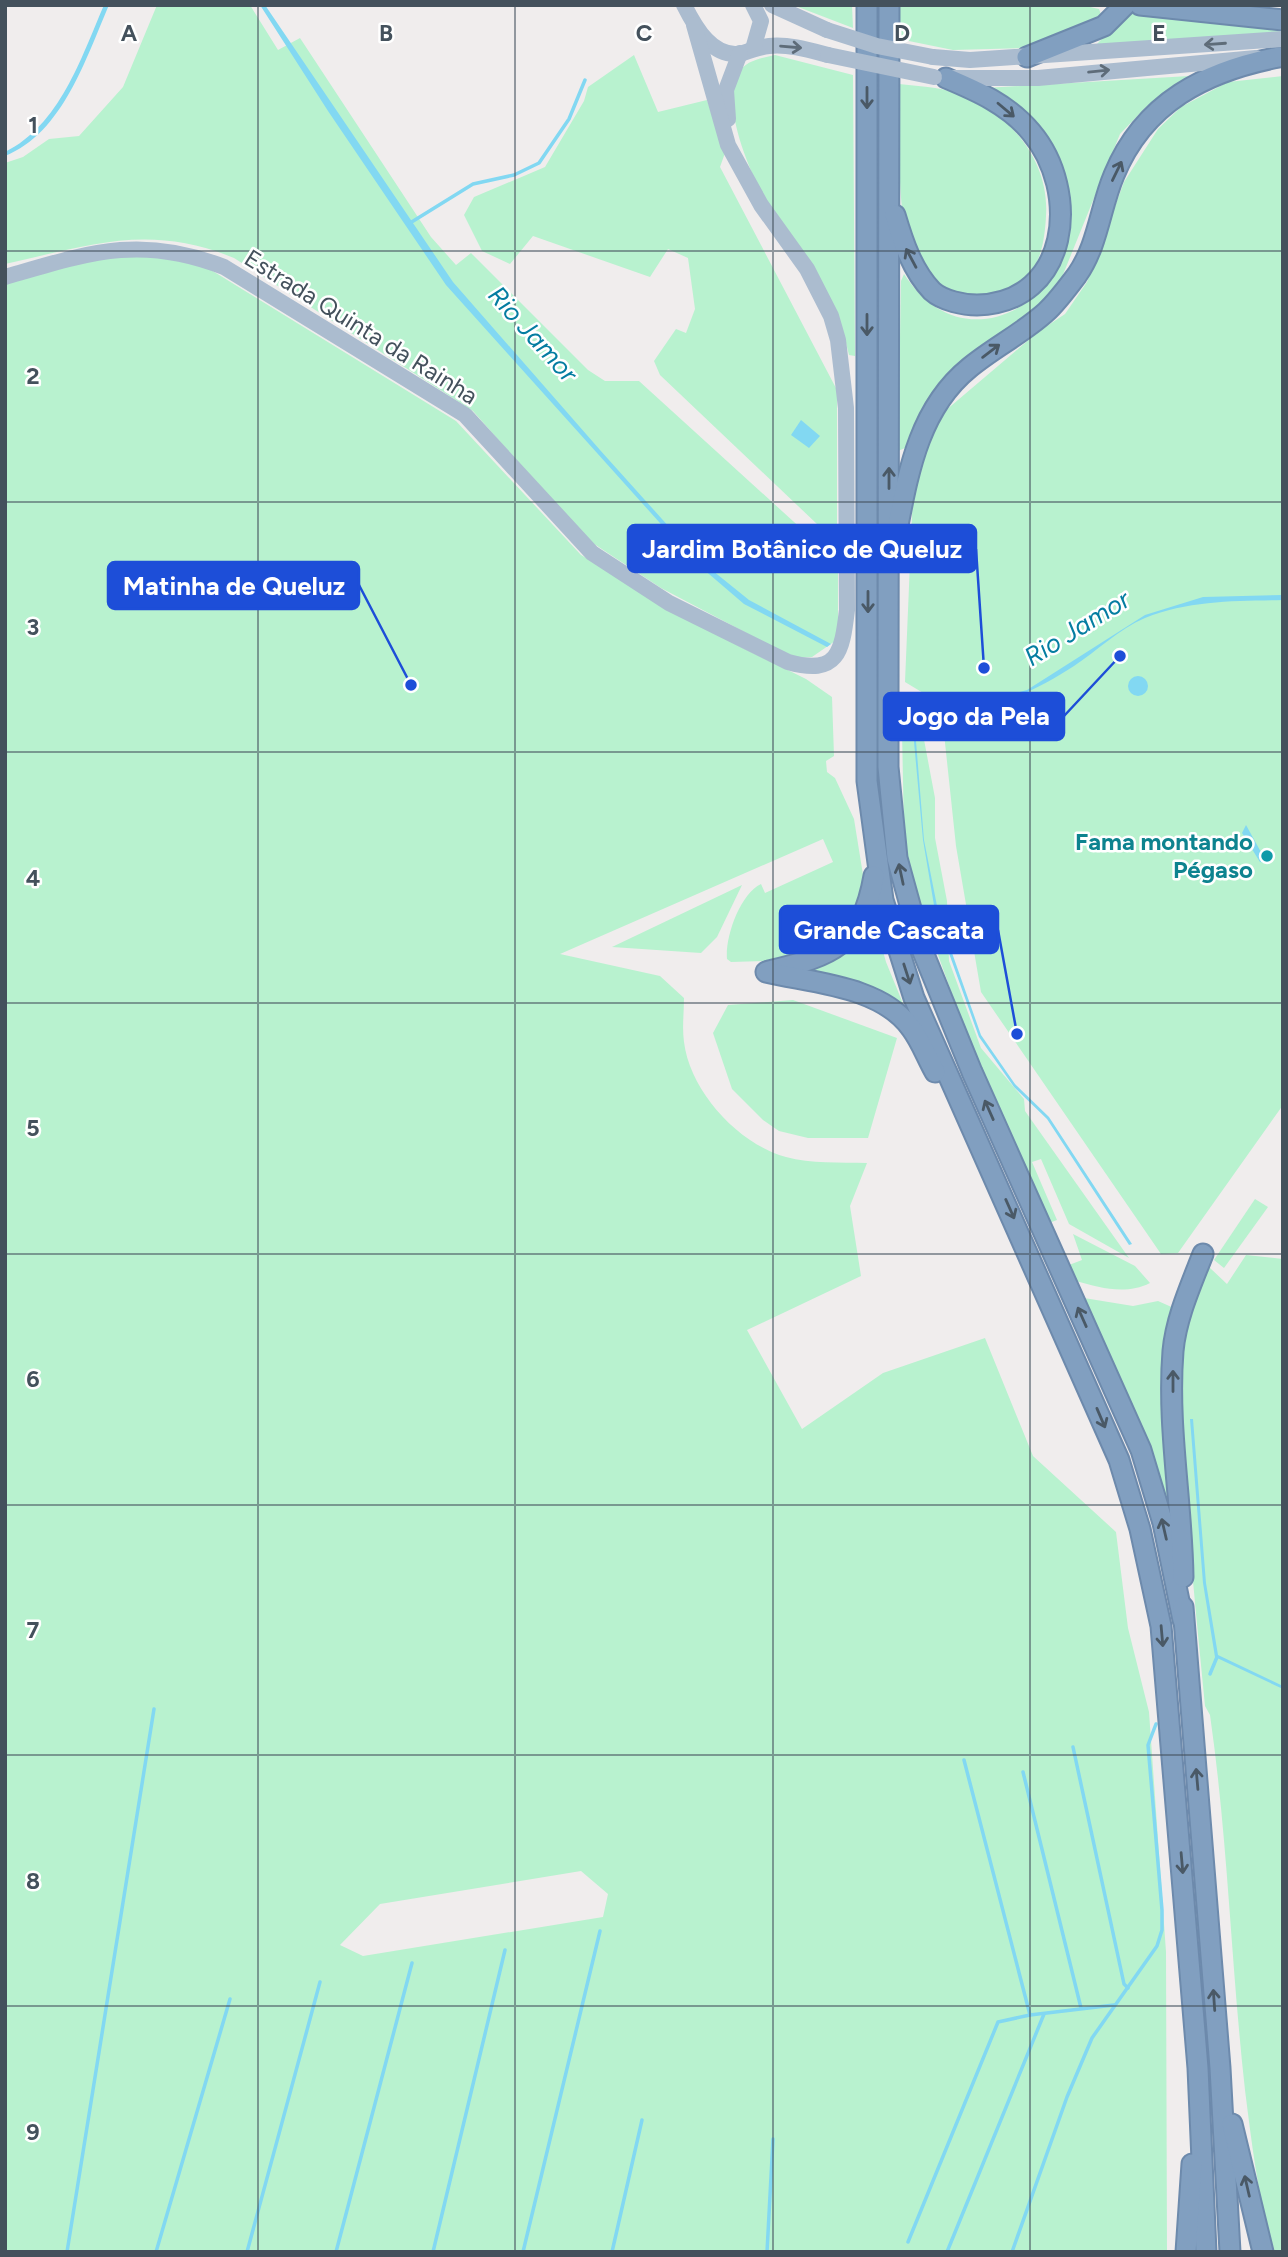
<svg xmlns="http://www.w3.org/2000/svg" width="1288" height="2257" font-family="Figtree,sans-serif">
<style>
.green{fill:#b8f2cf;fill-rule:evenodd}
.water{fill:#82d8f2}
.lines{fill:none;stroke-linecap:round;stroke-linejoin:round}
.stream{stroke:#82d8f2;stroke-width:3.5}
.highway-casing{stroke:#6d8aac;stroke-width:23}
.primary{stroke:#abbccf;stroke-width:16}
.highway{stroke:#819fc0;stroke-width:19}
.primary-bridge{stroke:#abbccf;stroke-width:16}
.oneway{stroke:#5e6c79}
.oneway2{stroke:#4a5966}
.grid{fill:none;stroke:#44515c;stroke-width:2;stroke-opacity:0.55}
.culture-dot{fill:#0f9aa8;stroke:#fff;stroke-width:2.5}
.labels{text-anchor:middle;stroke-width:5;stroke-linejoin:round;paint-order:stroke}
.street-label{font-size:24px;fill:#44515c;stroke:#fff}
.culture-label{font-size:24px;font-weight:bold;fill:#0d838f;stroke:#fff;text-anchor:end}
.water-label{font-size:26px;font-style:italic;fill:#047da1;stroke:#fff}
.grid-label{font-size:23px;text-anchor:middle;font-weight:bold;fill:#44515c;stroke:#fff;stroke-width:5;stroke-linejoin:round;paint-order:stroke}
.leader{fill:none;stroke:#1d4ed8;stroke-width:2.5}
.callout-dot{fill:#1d4ed8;stroke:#fff;stroke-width:2.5}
.callout{fill:#1d4ed8;stroke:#1d4ed8;stroke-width:2.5}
.callout-label{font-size:26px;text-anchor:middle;font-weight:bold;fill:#fff}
</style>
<rect width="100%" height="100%" fill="#f0eded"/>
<g class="green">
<path d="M157 5H250L278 50 300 38 431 237 456 265 471 253 588 370 605 381H639L838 562V639L812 657 794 658 661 588 585 538 473 411 234 258C149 223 91 245 5 264V163L23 157 49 139 79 136 123 87Z"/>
<polygon points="793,5 852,5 853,28"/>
<polygon points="899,5 1081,5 1099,9 1102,17 1029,48 953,50 899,39"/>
<polygon points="1129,11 1283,28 1283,34 1096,45"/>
<polygon points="634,55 658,112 707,100 725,153 720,167 837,390 837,543 660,375 654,361 676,329 686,333 695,309 688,258 668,249 650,277 533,236 510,264 482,251 464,215 474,197 545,167 584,101 588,87"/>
<path d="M775 55 853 75 855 356 849 355 844 335C812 280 709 135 738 74 745 60 762 58 775 55Z"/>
<path d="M1189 76 1146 107 1120 134 1062 277 1038 308 920 417 905 448 898 451 901 281 904 274C934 321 982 334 1029 301 1040 293 1051 281 1055 267 1060 247 1057 193 1057 169L985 88Z"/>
<polygon points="1283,76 1283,1105 1178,1253 1161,1254 981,992 956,846 943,724 943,705 905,682 913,491 921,456 945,411 1038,332 1065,314 1087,282 1124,182 1158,129 1181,107 1228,82"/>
<path d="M899 84C918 86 938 87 956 93 1008 110 1050 160 1046 216 1045 235 1042 261 1028 276 988 319 927 295 909 242 896 206 900 126 899 84Z"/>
<path d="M138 254 203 265 456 421 581 555 741 647 806 679 832 697 834 756 826 761 827 772 835 778 854 819 864 881 862 902 837 939 798 960 731 962 727 959C725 937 740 894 761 884L765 893 833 862 823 839 560 954 660 976 684 998C684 1012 682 1028 684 1042 690 1091 738 1144 786 1157 811 1164 840 1162 867 1163L850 1206 861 1276 747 1330 802 1429 883 1373 985 1338 1033 1456 1116 1532 1128 1628 1149 1712 1166 1952 1167 2252H5V282L80 261ZM581 1871 608 1894 603 1917 363 1956 340 1945 380 1904Z"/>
<polygon points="922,729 935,798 935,838 947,901 949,961 981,1048 1024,1099 1025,1111 1129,1258 1069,1224 1041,1159 1032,1162 1057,1220 1049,1223 962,1022 911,879 904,832 902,730"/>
<polygon points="742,885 717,937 701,953 612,947"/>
<polygon points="874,919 886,962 904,1006 902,1007 807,971 837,956"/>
<polygon points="793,1000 897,1038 868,1138 808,1138 779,1131 763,1120 732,1089 713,1033 728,1005"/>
<polygon points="1255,1199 1268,1207 1224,1268 1214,1260"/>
<path d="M1073 1234 1135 1266 1150 1283C1126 1295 1100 1288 1076 1281L1069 1265 1082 1260Z"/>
<path d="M1246 1255 1283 1259V2252H1274C1258 2198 1252 2145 1245 2090 1231 1965 1228 1840 1210 1715L1205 1706C1198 1633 1190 1560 1186 1487 1181 1407 1172 1341 1209 1267L1227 1284Z"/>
<polygon points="1084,1298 1133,1306 1158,1301 1176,1309 1172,1518 1160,1481"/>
</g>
<g class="water">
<path d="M104 5H109C86 58 63 133 5 156V152C60 125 81 58 104 5Z"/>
<polygon points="260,5 265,5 453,282 600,450 697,558 749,600 831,644 827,647 744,604 695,562 446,285 328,111"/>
<polygon points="801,420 820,436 809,448 791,435"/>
<path d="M1283 595V600C1236 601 1190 600 1145 618 1119 629 1097 651 1074 666 1027 697 967 722 913 704L924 840 939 916 981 1035 1015 1084 1049 1117 1132 1244 1129 1245 1047 1119 1014 1087 979 1037 936 917 923 840 911 709 905 703 904 693 937 708 984 702 1027 690 1145 615 1203 597Z"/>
<circle cx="1138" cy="686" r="10"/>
<polygon points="1246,825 1267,863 1260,862 1242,833"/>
<polygon points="1190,1419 1193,1419 1206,1583 1218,1655 1283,1686 1283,1689 1215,1657 1203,1583"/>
</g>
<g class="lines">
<g class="stream">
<polyline points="410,223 473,184 514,175 539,163 569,119 585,80"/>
<polyline points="1210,1674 1217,1657"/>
<polyline points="1073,1747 1124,1984 1128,1988"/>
<polyline points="964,1760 1030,2015 1114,2005"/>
<polyline points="1023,1772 1081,2008"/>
<polyline points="908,2242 998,2022 1030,2015"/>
<polyline points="67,2252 154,1709"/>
<polyline points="156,2252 230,1999"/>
<polyline points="247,2252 320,1982"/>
<polyline points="336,2252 412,1963"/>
<polyline points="433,2252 505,1950"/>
<polyline points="523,2252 600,1931"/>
<polyline points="612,2252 642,2120"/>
<polyline points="767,2252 773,2139"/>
<polyline points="947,2252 1044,2014"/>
<polyline points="1012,2252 1067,2097 1092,2038 1157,1946 1162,1930 1162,1910 1148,1745 1156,1724"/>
</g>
<defs>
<g id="highway">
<polyline points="867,5 867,781 883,900 914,998 1119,1460 1140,1529 1161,1626 1198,2068 1206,2252"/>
<polyline points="889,5 888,692 888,767 897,858 923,952 972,1072 1141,1450 1163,1523 1183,1620"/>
<polyline points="1140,5 1283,20"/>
<polyline points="1027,57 1104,26 1125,5"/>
<path d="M895 215C903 242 912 270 932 291 943 301 964 305 977 305 1070 303 1081 191 1031 132 1009 105 977 91 946 78"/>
<path d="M898 525C909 468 921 407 969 368 993 348 1023 333 1046 312 1057 302 1068 287 1077 275 1098 245 1100 208 1114 175 1144 102 1206 71 1279 57"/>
<path d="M769 971C832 956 862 945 874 876"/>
<path d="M766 972C813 983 881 986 911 1028 921 1041 927 1058 935 1072"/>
<path d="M1183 1577C1182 1502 1167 1426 1173 1351 1176 1318 1191 1285 1203 1254"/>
<polyline points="1183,1607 1220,2068 1230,2252"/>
<polyline points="1232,2124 1263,2252"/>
<polyline points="1186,2252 1192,2164"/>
</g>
</defs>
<use href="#highway" class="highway-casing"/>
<g class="primary">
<path d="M684 5C695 27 713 60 743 53 751 50 760 47 769 46 789 44 809 50 828 55"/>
<polyline points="772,5 827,30"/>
<polyline points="753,49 761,21 753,5"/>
<polyline points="933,57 970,60 1283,39"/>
<polyline points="954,78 1038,78 1256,58"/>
<polyline points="728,119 726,90 740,53"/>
<path d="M5 277C88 253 140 234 224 267L465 415 592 553 669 603 788 662C838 676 842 652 847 610L846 408 838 340 831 316 807 269 761 205 728 145 694 25"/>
</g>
<use href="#highway" class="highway"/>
<g class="primary-bridge">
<polyline points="827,30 877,46 933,57"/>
<polyline points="828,55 934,77"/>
</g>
</g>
<defs><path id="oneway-shaft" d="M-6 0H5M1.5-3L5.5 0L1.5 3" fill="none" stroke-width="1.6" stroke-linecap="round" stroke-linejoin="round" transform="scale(1.75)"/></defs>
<g class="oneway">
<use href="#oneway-shaft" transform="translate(1215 44) rotate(176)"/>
<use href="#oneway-shaft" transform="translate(791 47) rotate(5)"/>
<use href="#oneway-shaft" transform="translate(1099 71) rotate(-6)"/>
</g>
<g class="oneway2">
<use href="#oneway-shaft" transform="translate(867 98) rotate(90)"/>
<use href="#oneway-shaft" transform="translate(1006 110) rotate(40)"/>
<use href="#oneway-shaft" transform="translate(1117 171) rotate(-64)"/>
<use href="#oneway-shaft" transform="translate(911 258) rotate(-118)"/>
<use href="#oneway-shaft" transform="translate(867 325) rotate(90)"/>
<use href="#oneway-shaft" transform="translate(991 351) rotate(-37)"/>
<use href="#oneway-shaft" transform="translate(889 478) rotate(-90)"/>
<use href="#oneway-shaft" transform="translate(868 602) rotate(90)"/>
<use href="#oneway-shaft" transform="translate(901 874) rotate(-102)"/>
<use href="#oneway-shaft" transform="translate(907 974) rotate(72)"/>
<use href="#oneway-shaft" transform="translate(989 1110) rotate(-114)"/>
<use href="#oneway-shaft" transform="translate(1010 1209) rotate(66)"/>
<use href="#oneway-shaft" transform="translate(1082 1317) rotate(-114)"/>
<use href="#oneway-shaft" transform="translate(1173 1381) rotate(-90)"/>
<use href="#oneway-shaft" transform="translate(1101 1418) rotate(67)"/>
<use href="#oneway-shaft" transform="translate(1164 1529) rotate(-103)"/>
<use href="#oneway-shaft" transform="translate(1162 1636) rotate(85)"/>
<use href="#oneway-shaft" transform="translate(1197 1779) rotate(-95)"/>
<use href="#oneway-shaft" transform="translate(1182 1863) rotate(85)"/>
<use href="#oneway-shaft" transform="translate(1214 2000) rotate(-94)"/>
<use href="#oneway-shaft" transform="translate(1247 2186) rotate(-103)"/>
</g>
<path class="grid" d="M258 5V2252M515 5V2252M773 5V2252M1030 5V2252M5 251H1283M5 502H1283M5 752H1283M5 1003H1283M5 1254H1283M5 1505H1283M5 1755H1283M5 2006H1283"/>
<circle class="culture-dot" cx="1267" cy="856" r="7"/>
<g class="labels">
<g class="street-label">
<text transform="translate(361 327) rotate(32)" y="8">Estrada Quinta da Rainha</text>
</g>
<g class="culture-label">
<text x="1253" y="850">Fama montando<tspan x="1253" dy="28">Pégaso</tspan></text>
</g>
<g class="water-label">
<text transform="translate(533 334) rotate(48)" y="9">Rio Jamor</text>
<text transform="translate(1077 628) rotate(-32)" y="9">Rio Jamor</text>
</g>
</g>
<g class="grid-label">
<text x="129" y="41">A</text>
<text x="386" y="41">B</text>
<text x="644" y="41">C</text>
<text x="902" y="41">D</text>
<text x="1159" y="41">E</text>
<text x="33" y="133">1</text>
<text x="33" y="384">2</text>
<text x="33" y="635">3</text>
<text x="33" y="886">4</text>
<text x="33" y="1136">5</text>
<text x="33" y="1387">6</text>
<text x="33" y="1638">7</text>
<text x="33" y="1889">8</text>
<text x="33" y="2140">9</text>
</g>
<path class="leader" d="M984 668L976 549M411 685L359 585M1120 656L1064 716M1017 1034L998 930"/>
<g class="callout-dot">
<circle cx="984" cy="668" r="7"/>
<circle cx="411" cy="685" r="7"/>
<circle cx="1120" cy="656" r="7"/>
<circle cx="1017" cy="1034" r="7"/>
</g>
<g class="callout">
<rect x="628" y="525" width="348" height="47" rx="7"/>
<rect x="108" y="562" width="251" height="47" rx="7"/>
<rect x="884" y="693" width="180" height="47" rx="7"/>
<rect x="780" y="906" width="218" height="47" rx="7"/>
</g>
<g class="callout-label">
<text x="802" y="558">Jardim Botânico de Queluz</text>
<text x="234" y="595">Matinha de Queluz</text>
<text x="974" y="725">Jogo da Pela</text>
<text x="889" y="939">Grande Cascata</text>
</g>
<rect width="1288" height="2257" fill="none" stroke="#44515c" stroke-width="14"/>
</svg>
